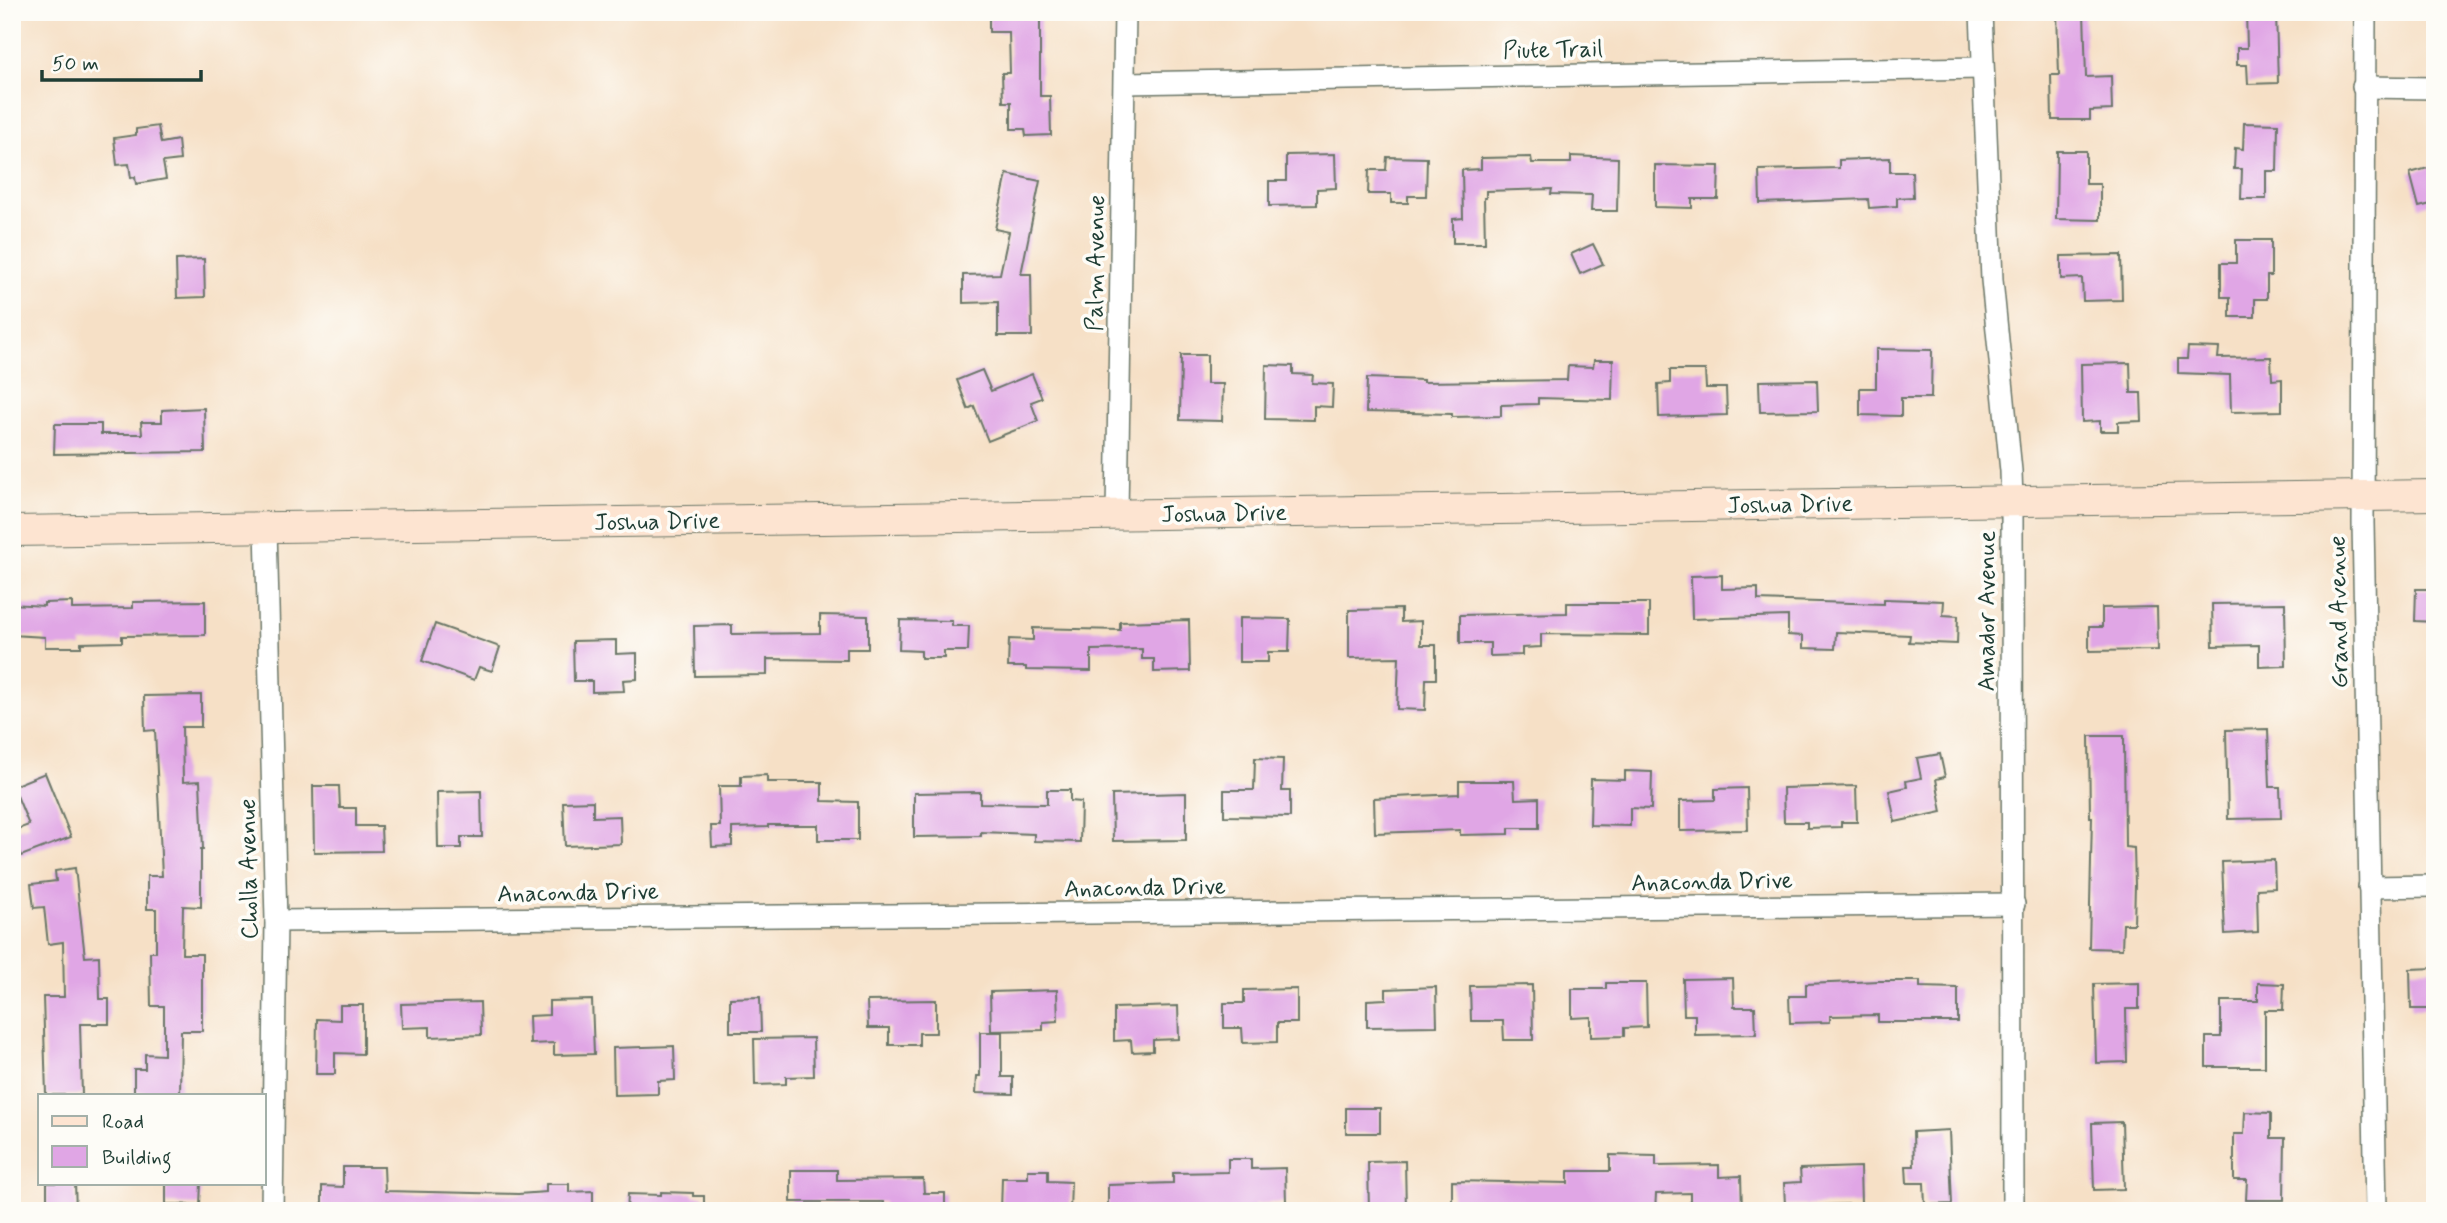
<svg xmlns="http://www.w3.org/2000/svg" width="2447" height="1223" font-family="Mynerve,sans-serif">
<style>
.building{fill:#e0a6e5}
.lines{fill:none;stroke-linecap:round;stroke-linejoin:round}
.street-casing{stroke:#6a7667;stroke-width:24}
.secondary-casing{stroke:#6a7667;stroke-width:32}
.street{stroke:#fff;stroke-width:21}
.secondary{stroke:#fde4d1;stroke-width:30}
.labels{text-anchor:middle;stroke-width:7;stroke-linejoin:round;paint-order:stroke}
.street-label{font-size:24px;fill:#1f3d34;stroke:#fdfcf7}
</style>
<rect width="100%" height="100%" fill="#fdfcf7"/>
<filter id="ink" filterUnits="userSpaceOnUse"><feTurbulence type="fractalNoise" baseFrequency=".0143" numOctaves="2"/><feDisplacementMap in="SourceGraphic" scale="14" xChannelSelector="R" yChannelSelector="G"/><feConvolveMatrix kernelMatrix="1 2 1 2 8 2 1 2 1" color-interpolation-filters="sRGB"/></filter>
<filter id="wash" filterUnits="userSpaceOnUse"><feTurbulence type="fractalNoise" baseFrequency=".00686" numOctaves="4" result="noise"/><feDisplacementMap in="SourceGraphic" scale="28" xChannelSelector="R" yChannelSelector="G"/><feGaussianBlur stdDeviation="1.57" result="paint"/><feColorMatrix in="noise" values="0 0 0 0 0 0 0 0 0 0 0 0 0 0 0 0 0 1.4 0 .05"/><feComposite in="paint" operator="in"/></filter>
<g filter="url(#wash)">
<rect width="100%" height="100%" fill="#f6e0c6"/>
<g id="blocks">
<g class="building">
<polygon points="989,12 1040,12 1040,96 1050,96 1051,135 1026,136 1025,129 1011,129 1011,102 1003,102 1002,73 1010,73 1009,32 989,32"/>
<polygon points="2057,12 2084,12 2086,77 2111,76 2112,110 2090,111 2090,120 2052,120 2051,75 2059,75"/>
<polygon points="2246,12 2276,12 2278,83 2248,84 2247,65 2237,65 2237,48 2247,48"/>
<polygon points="2244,123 2278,124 2277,171 2266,171 2266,199 2241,199 2242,169 2234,169 2235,148 2243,149"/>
<polygon points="158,126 161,143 178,140 180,160 163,162 166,179 136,184 135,177 131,178 129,164 117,165 114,138 136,135 136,129"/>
<polygon points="2057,151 2086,151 2086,184 2100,184 2100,220 2056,219"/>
<polygon points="1335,154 1336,188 1317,189 1317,205 1269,206 1269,181 1286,181 1286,155"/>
<polygon points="1571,156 1618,158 1617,211 1591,211 1592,195 1551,194 1552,189 1486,191 1486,198 1484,198 1485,243 1453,243 1453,219 1463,218 1462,170 1481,169 1481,158 1531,157 1532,163 1571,163"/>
<polygon points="1387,157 1427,158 1426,196 1408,196 1408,203 1391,203 1391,194 1368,194 1369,170 1386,170"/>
<polygon points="1890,158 1890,172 1912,172 1913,197 1897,198 1897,206 1869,208 1868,199 1760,203 1759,170 1839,168 1839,160"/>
<polygon points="1655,165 1719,166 1718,199 1692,199 1692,208 1655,207"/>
<polygon points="2435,166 2435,203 2419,207 2410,173"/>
<polygon points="1007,174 1040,181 1021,274 1031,274 1032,336 998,336 998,302 963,303 963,275 1000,274 1009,232 995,229"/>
<polygon points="2236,240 2271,240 2271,276 2267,276 2267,299 2255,299 2255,317 2230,317 2230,297 2221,297 2221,263 2236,263"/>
<polygon points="1593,244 1603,264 1580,274 1571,254"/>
<polygon points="2121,255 2122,300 2083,301 2082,278 2061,279 2061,256"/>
<polygon points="204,259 205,297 177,298 176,260"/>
<polygon points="2188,347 2219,348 2218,358 2271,357 2272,380 2282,379 2282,411 2231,412 2230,375 2178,373 2178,359 2187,359"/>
<polygon points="1876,349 1932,350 1931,398 1901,398 1901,416 1860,415 1860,388 1876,388"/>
<polygon points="1181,355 1207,355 1207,384 1223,384 1222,421 1180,420"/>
<polygon points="1594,360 1613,360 1612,400 1538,398 1538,404 1501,405 1501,416 1452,417 1452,414 1366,412 1367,378 1423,380 1423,382 1567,380 1568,366 1593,367"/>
<polygon points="2130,363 2131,393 2141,393 2142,421 2118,422 2118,431 2100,431 2100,421 2082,422 2081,364"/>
<polygon points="1266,365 1293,366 1293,374 1313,375 1312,383 1333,384 1332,407 1314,406 1314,420 1265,419"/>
<polygon points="982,370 991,391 1032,374 1042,398 1031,402 1038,421 988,441 974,406 968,409 957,380"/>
<polygon points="1670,370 1705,370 1706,388 1726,388 1727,415 1659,417 1658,384 1670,383"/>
<polygon points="1817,380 1818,411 1760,412 1759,381"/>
<polygon points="204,408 205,452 54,454 55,424 101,424 101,434 142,434 141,422 162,422 162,410"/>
<polygon points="1722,575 1722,589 1758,588 1758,600 1884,604 1884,599 1944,601 1943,615 1958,616 1957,644 1909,642 1910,635 1836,632 1835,649 1803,648 1803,636 1788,635 1788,616 1692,619 1691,576"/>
<polygon points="2416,589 2435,589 2435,622 2415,621"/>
<polygon points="205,601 205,635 122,636 122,642 81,643 81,647 45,647 45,637 12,635 12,604 44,606 44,603 72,602 72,609 133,608 133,602"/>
<polygon points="1567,603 1649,603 1649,635 1541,634 1541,647 1522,648 1522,655 1490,656 1490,643 1460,643 1460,615 1567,613"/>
<polygon points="2285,603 2286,666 2259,667 2259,645 2213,646 2212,604"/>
<polygon points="2157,607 2158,650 2089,651 2089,627 2102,627 2102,608"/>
<polygon points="1401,609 1401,622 1421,621 1421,645 1436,645 1436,679 1426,679 1425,710 1397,709 1399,657 1349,658 1349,610"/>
<polygon points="820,615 868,616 868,649 847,649 847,660 767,659 767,675 695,676 694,626 732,625 732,634 820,633"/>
<polygon points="1239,618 1290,619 1289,652 1268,652 1268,662 1239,662"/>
<polygon points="900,620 952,621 952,626 969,626 968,651 944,651 944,658 921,658 921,651 899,650"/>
<polygon points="1189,620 1190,671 1154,672 1154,659 1142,659 1142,649 1091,650 1091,671 1026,670 1026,667 1008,667 1009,639 1033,640 1033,628 1120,630 1120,622"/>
<polygon points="435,624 500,647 492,671 479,667 474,680 422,661"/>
<polygon points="616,640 616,654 637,653 637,679 623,680 624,691 592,692 592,681 574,681 573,641"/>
<polygon points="201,695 201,727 182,727 183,782 200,781 203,849 201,849 201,907 183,906 182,954 202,954 202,1031 181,1031 180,1095 145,1095 145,1092 134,1092 134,1069 145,1069 145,1054 164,1055 164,1006 151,1006 150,952 156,952 156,909 147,909 147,876 162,876 155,730 145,731 144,696"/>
<polygon points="2268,729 2270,787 2280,787 2281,818 2228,819 2226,730"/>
<polygon points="2089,736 2124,736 2125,847 2134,848 2135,885 2134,924 2123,924 2122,949 2089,948 2092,817 2090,817"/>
<polygon points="1940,754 1945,777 1936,779 1942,812 1895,822 1889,791 1907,787 1906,781 1921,778 1917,758"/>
<polygon points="1255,758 1283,759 1282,791 1290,791 1290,817 1224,816 1224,790 1254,790"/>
<polygon points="1625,771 1652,772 1651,809 1630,808 1630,826 1590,825 1591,779 1625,780"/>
<polygon points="45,773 71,837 21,856 12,831 29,825 13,786"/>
<polygon points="767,775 767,782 822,782 822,801 858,802 858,840 818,840 818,825 768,825 768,827 732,828 732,846 712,847 711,826 720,826 719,786 741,786 741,776"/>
<polygon points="1459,781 1514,781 1515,799 1539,798 1539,828 1509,828 1509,834 1460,835 1460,830 1375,833 1374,798 1459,794"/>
<polygon points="313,786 339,786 340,808 356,808 356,826 381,826 382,851 314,852"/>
<polygon points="1856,786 1857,822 1841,822 1841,827 1807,828 1807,822 1784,822 1783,788"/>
<polygon points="1747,788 1748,830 1680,831 1680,801 1715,800 1715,789"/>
<polygon points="1047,790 1070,790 1070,801 1081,802 1080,842 1034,841 1034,834 981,832 981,836 914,837 914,793 980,792 980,803 1047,804"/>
<polygon points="481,791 482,837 461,837 461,848 438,848 437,792"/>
<polygon points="1186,793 1186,840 1113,841 1112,795"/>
<polygon points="593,801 593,817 620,816 621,844 565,846 563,802"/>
<polygon points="2274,860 2275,888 2257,889 2258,932 2225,934 2222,862"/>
<polygon points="75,868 85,957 99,956 100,999 109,999 109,1024 80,1024 82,1095 46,1095 43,997 64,997 63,942 48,944 44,907 34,908 31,884 56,881 55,871"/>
<polygon points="2435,968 2435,1009 2411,1009 2410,969"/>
<polygon points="1733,978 1734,1007 1755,1007 1756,1034 1695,1035 1695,1015 1684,1015 1683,979"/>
<polygon points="1879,981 1920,981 1920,987 1958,988 1958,1022 1878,1022 1878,1015 1830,1016 1830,1022 1790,1023 1789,996 1806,996 1806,984"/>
<polygon points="1606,983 1646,983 1647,1027 1624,1028 1624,1036 1591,1037 1591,1017 1572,1018 1572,989 1606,989"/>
<polygon points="2139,983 2139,1009 2126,1009 2127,1062 2096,1063 2094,984"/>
<polygon points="2258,983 2284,984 2283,1010 2265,1010 2265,1067 2206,1067 2206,1037 2221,1037 2221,1001 2258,1001"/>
<polygon points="1532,985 1533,1040 1504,1040 1503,1021 1471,1021 1470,986"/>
<polygon points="1436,987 1437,1026 1367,1027 1367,1000 1386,999 1386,989"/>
<polygon points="1297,989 1297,1023 1277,1023 1277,1042 1243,1043 1242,1028 1224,1028 1224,1003 1244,1003 1244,990"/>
<polygon points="1057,990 1058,1021 1043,1022 1043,1030 991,1031 990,992"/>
<polygon points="760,997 761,1032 730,1032 730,998"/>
<polygon points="592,1000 594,1054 554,1055 554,1043 530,1044 529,1016 549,1015 549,1001"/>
<polygon points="936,1000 936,1033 919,1033 919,1045 889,1045 889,1028 868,1028 867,1001"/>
<polygon points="480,1002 481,1035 430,1037 430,1027 402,1028 401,1004"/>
<polygon points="340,1005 363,1005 363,1054 335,1053 335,1074 316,1074 317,1019 340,1020"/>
<polygon points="1178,1006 1179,1039 1153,1040 1153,1051 1132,1052 1131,1040 1114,1041 1114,1008"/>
<polygon points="980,1032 1002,1032 1002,1077 1013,1077 1013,1094 976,1093 977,1076 980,1076"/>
<polygon points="813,1038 814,1076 786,1077 786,1084 755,1085 754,1039"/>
<polygon points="674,1046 675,1080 658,1081 658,1094 614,1095 613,1048"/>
<rect x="1346" y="1108" width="34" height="25"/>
<polygon points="2245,1112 2271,1113 2271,1138 2285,1138 2284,1200 2246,1200 2247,1180 2234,1180 2234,1134 2244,1134"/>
<polygon points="2122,1122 2124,1189 2094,1190 2092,1123"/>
<polygon points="1949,1130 1952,1204 1925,1205 1924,1183 1907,1183 1906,1166 1914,1166 1913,1132"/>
<polygon points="1610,1155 1656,1156 1656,1166 1719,1165 1719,1177 1741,1176 1742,1210 1690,1211 1690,1193 1656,1194 1655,1211 1596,1211 1596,1205 1537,1205 1536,1210 1452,1209 1452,1181 1568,1183 1568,1171 1610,1171"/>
<polygon points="1228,1159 1251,1159 1251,1169 1285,1168 1286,1202 1255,1204 1255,1211 1108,1211 1108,1185 1173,1183 1173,1173 1228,1172"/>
<polygon points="1405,1161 1406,1210 1369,1211 1368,1162"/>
<polygon points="343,1167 384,1167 385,1191 518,1194 546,1192 546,1184 569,1184 569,1192 593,1191 593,1211 322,1211 322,1186 343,1187"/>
<polygon points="1860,1167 1861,1204 1785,1206 1784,1183 1801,1182 1800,1169"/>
<polygon points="791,1170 837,1170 837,1180 923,1179 924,1193 945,1193 945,1211 884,1211 884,1202 791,1202"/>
<polygon points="1028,1170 1048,1170 1048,1181 1071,1182 1070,1211 1001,1211 1002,1178 1028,1178"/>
<polygon points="47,1183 75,1183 76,1210 47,1211"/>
<polygon points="166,1183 201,1183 200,1205 166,1204"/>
<polygon points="661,1192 693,1193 693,1196 704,1196 704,1211 627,1211 628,1194 661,1195"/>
</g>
</g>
</g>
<g filter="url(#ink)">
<use href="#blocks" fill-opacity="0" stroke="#6a7667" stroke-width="2"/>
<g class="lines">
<defs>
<g id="street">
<polyline points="1981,12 1992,280 2011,471 2012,501 2013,1211"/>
<polyline points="2365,12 2363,523 2376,1211"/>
<polyline points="1125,83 1982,68"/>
<polyline points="2363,87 2435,88"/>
<polyline points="1117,514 1125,12"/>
<polyline points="266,527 276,921 272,1211"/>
<polyline points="2369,887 2435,886"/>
<polyline points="276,921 2014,904"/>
</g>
<polyline id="secondary" points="12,531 2435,495"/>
</defs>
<use href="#street" class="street-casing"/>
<use href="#secondary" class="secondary-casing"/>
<use href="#street" class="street"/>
<use href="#secondary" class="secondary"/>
</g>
</g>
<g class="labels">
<g class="street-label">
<text transform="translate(1553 49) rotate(-1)" y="8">Piute Trail</text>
<text transform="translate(1095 263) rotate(-89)" y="8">Palm Avenue</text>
<text transform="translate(1790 504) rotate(-1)" y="8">Joshua Drive</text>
<text transform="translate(1224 513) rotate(-1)" y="8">Joshua Drive</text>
<text transform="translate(657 521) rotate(-1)" y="8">Joshua Drive</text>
<text transform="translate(1986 611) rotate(-90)" y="8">Amador Avenue</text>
<text transform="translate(2338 612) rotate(-91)" y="8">Grand Avenue</text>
<text transform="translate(248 869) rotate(-91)" y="8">Cholla Avenue</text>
<text transform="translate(1712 881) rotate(-1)" y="8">Anaconda Drive</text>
<text transform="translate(1145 887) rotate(-1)" y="8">Anaconda Drive</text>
<text transform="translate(578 892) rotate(-1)" y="8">Anaconda Drive</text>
</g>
</g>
<rect width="2447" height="1223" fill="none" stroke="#fdfcf7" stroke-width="42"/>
<rect x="38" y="1094" width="228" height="91" fill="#fdfcf7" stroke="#a4b0a9" stroke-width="2"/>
<rect x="52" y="1116" width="35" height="10" fill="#fde4d1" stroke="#a4b0a9" stroke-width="2"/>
<text x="102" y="1128" font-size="21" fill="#1f3d34">Road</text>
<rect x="52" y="1146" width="35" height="21" fill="#e0a6e5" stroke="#a4b0a9" stroke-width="2"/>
<text x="102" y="1164" font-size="21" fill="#1f3d34">Building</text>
<path d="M42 70v10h159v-10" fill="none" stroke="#1f3d34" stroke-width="3.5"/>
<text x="52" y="70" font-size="21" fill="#1f3d34" stroke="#fdfcf7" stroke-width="5" paint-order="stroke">50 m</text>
</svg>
